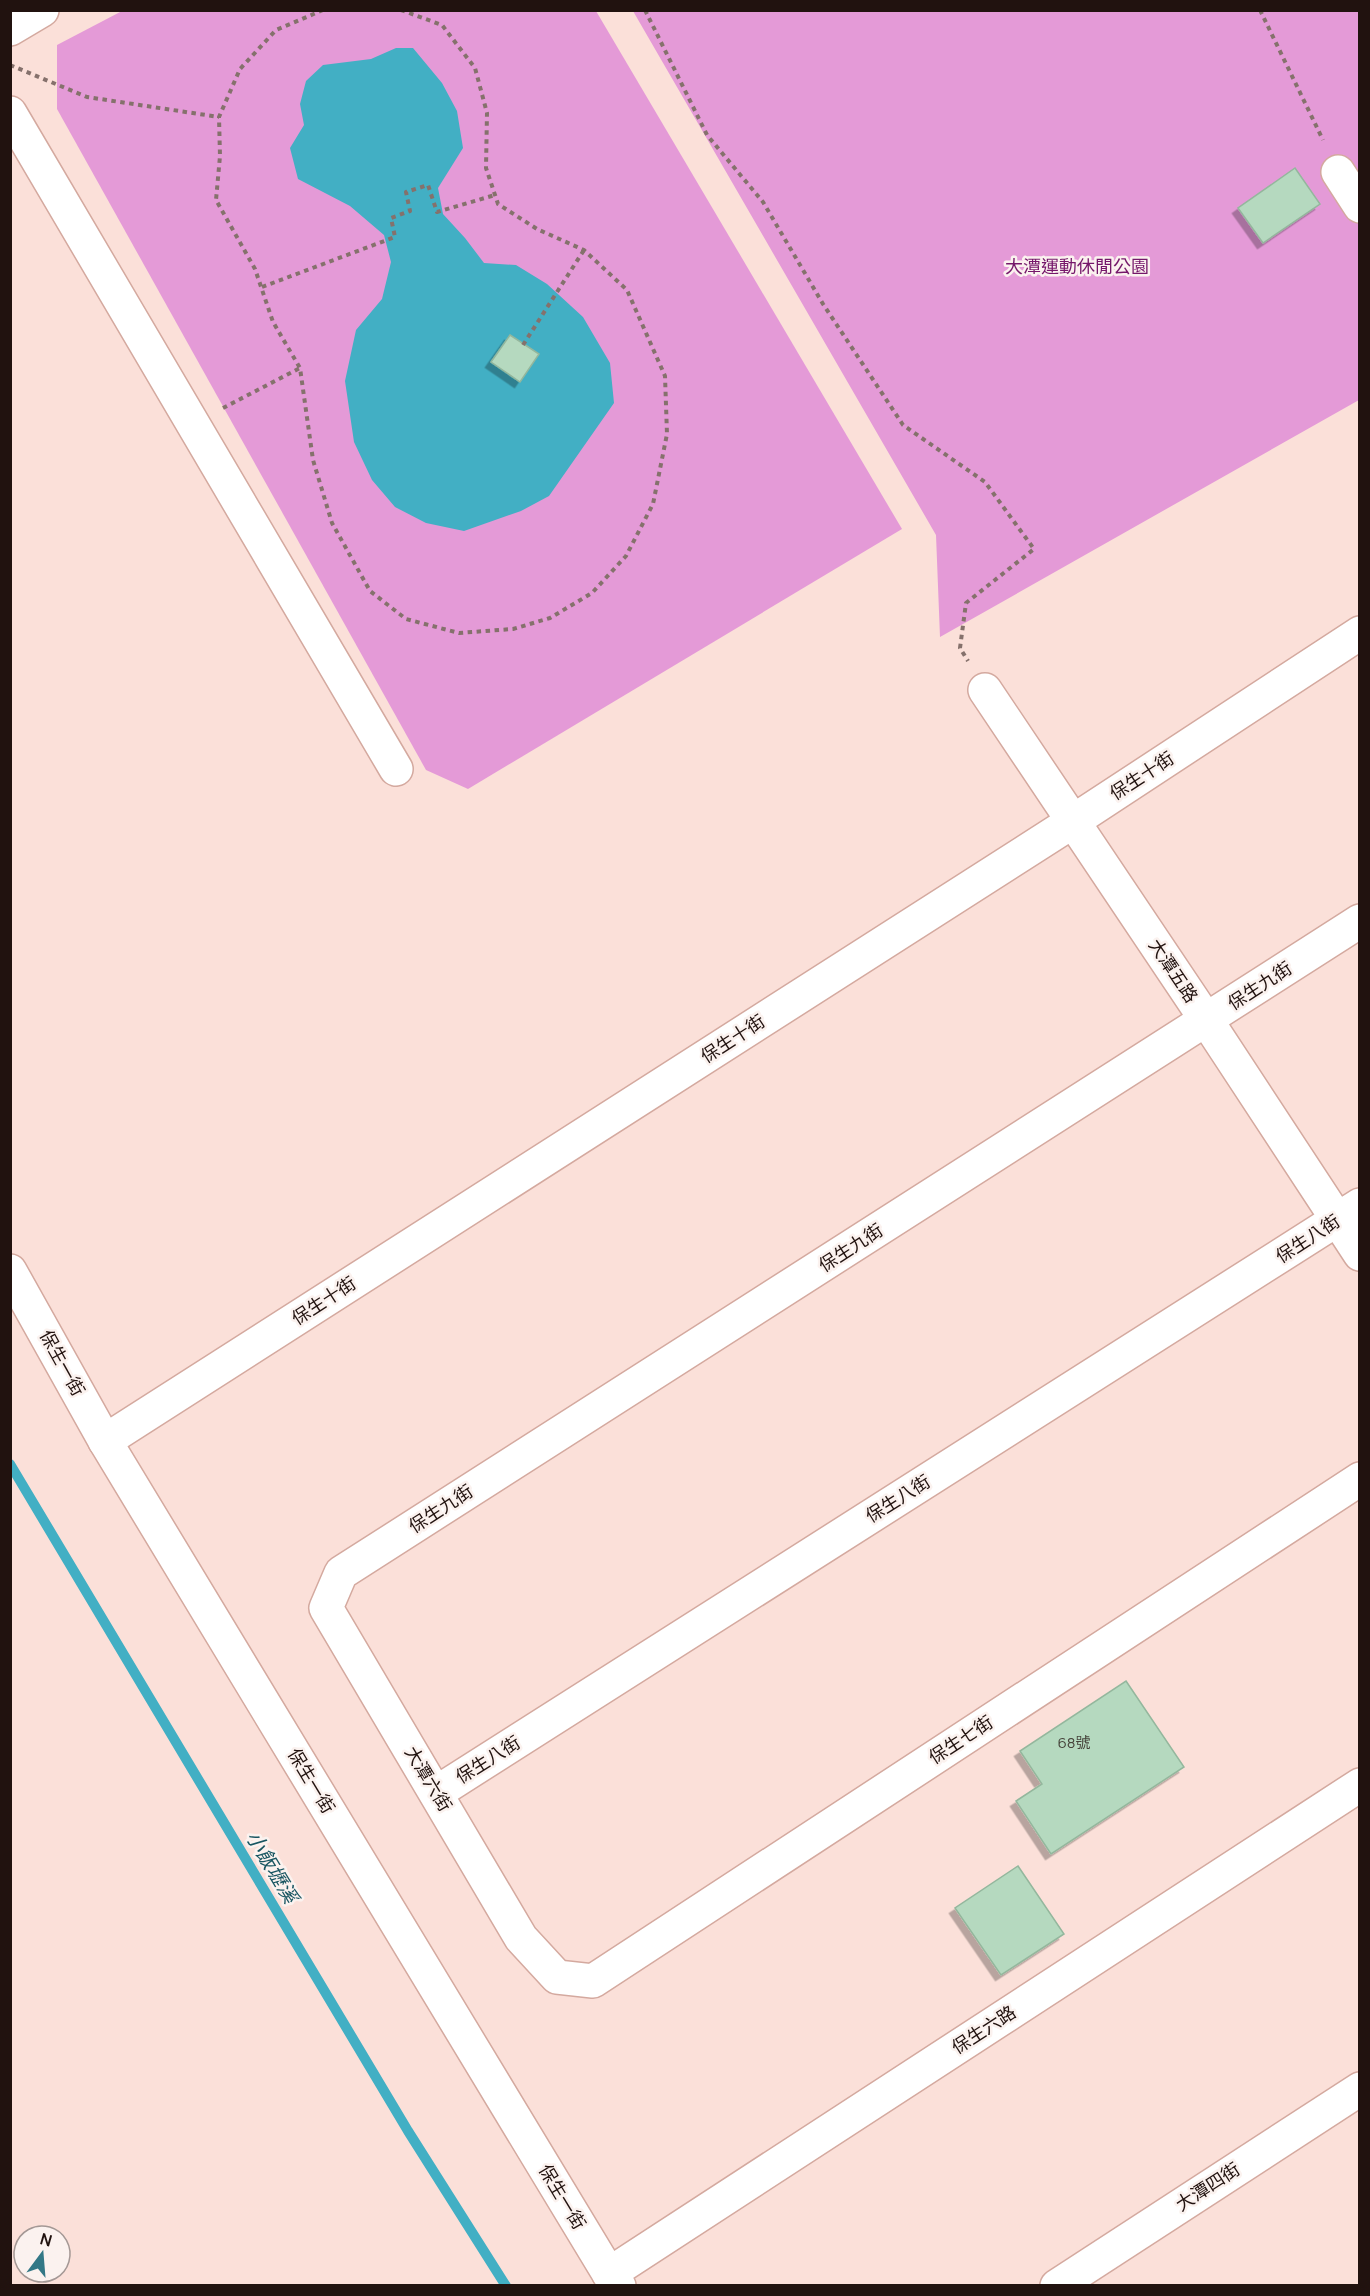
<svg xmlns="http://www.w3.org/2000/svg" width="1370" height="2296" font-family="Manrope,'Noto Sans TC',sans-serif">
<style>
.green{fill:#e49ad7}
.water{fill:#42afc4}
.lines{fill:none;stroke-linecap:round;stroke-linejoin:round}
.stream{stroke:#42afc4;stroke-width:10}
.building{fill:#b5d9bf;stroke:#94b79d;stroke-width:1.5;filter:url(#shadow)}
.street-casing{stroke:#d4a99f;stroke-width:36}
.path{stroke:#85716c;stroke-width:4;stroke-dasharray:4.5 4.5;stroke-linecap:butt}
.street{stroke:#fff;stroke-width:33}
.labels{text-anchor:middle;stroke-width:5;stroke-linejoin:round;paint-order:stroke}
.number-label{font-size:15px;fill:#46443b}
.park-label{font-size:18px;fill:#75176a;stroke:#fbf2ef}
.street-label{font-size:18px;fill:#21120f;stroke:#fbf2ef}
.water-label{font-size:20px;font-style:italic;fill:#185561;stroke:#fbf2ef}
</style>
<defs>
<filter id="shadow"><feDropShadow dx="-5.5" dy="5.5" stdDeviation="0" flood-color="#0004"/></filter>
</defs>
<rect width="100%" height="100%" fill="#fbe0d9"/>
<g class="green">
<polygon points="122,11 596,11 902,529 468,789 426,770 57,109 57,45"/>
<polygon points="633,11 1359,11 1359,400 940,637 936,535"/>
</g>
<polygon class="water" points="396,48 413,48 442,83 457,111 463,148 438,188 443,214 465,238 484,263 516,265 547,284 583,317 610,363 614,403 549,496 521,511 464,531 426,523 395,507 372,480 354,442 345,381 356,330 382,299 391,262 384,235 350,206 298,179 290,148 304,125 300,104 306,81 323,65 371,59"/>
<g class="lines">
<polyline class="stream" points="10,1464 408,2131 506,2286"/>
</g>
<g class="building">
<polygon points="1295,168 1320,204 1263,243 1238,208"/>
<polygon points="510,335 539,354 520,382 491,362"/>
<polygon points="1126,1681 1184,1767 1051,1854 1016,1801 1042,1784 1020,1751"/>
<polygon points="1018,1866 1064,1934 1001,1975 955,1908"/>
</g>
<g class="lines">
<defs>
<g id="street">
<polyline points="10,29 42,10"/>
<polyline points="10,113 396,769"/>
<polyline points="1338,172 1360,206"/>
<polyline points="985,690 1207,1021 1360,1254"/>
<polyline points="1360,921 341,1573 326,1608 521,1938 557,1977 593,1981 1360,1479"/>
<polyline points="10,1271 105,1441 609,2274 619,2286"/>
<polyline points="105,1441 1072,822 1360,633"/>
<polyline points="436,1793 1360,1205"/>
<polyline points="609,2274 1360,1785"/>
<polyline points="1057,2286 1360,2089"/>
</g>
</defs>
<use href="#street" class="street-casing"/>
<g class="path">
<polyline points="323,10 276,30 240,69 219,117 220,156 216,200 255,269 273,322 300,368 313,460 332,523 370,591 406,619 459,633 513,629 550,618 592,593 626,556 653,504 667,434 665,376 627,290 584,250 537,229 498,204 486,168 487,113 475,68 442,25 401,10"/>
<polyline points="645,10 707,135 763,202 823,304 903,425 985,482 1034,549 966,603 960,648 968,661"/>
<polyline points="1260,10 1323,140"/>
<polyline points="10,65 87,97 219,117"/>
<polyline points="262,287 395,237 391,218 410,211 406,192 428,185 437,212 495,195"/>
<polyline points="523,345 584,250"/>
<polyline points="223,408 300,368"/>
</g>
<use href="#street" class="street"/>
</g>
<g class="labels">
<g class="number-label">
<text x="1074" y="1748">68號</text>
</g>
<g class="park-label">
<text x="1077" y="273">大潭運動休閒公園</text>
</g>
<g class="street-label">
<text transform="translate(1142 776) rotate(-33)" y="6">保生十街</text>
<text transform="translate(1173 971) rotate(56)" y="6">大潭五路</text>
<text transform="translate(1260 986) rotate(-33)" y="6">保生九街</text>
<text transform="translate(733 1039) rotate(-33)" y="6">保生十街</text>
<text transform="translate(1308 1239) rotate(-33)" y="6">保生八街</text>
<text transform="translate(851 1248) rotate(-33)" y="6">保生九街</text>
<text transform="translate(324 1301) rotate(-33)" y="6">保生十街</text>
<text transform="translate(62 1363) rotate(61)" y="6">保生一街</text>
<text transform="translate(898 1499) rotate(-32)" y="6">保生八街</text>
<text transform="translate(441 1509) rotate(-33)" y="6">保生九街</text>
<text transform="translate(961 1740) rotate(-33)" y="6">保生七街</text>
<text transform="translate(488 1760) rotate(-32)" y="6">保生八街</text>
<text transform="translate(428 1779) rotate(59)" y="6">大潭六街</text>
<text transform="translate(311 1781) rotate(59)" y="6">保生一街</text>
<text transform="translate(984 2030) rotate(-33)" y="6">保生六路</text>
<text transform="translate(1208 2187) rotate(-33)" y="6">大潭四街</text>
<text transform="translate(562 2197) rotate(59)" y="6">保生一街</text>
</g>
<g class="water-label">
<text transform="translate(272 1867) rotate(59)" y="7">小飯壢溪</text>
</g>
</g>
<rect width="1370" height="2296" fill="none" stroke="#21120f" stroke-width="24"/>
<g transform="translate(42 2254) rotate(16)"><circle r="28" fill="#fbf2ef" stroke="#a49895" stroke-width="1.5"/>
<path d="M0-4.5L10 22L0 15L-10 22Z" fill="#337886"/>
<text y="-9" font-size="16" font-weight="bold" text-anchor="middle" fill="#21120f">N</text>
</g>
</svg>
